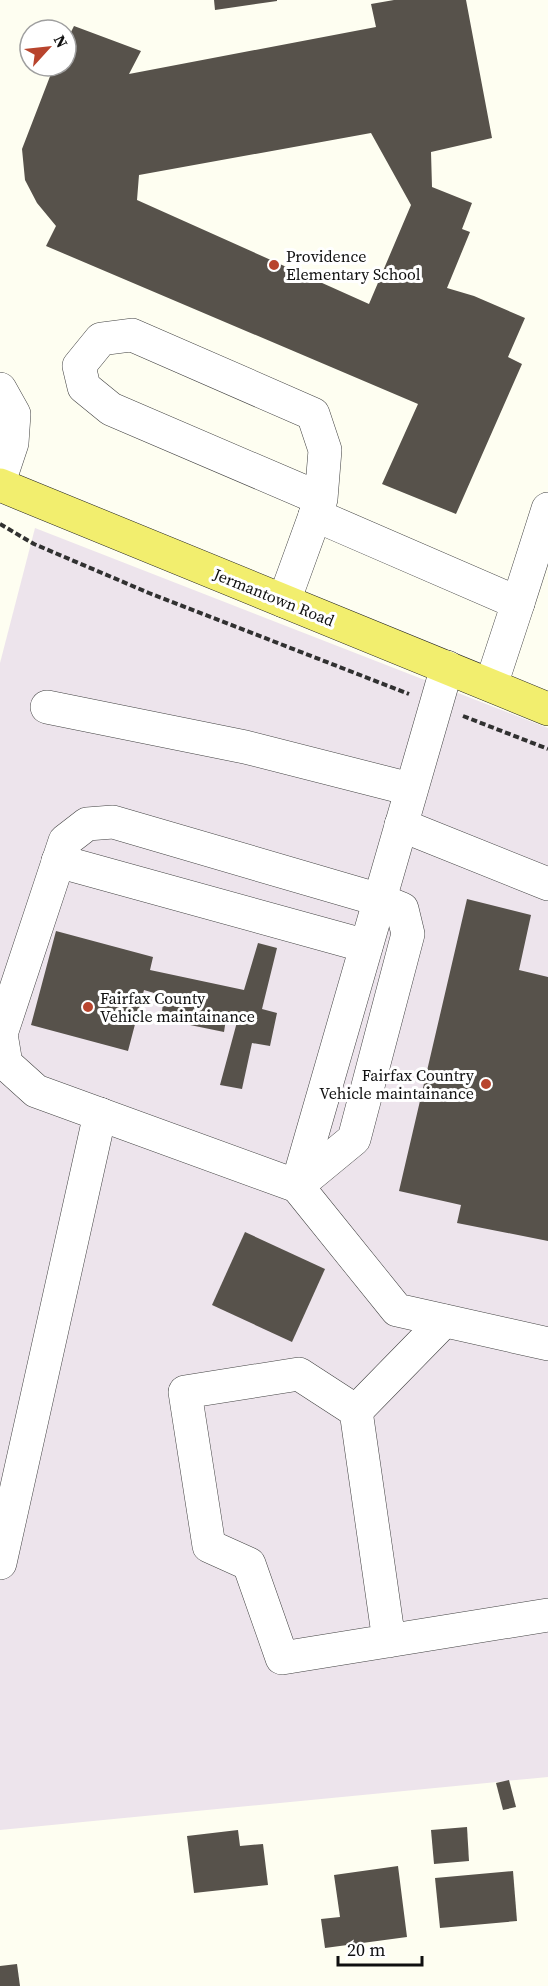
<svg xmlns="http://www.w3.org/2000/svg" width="548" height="1986" font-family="'Source Serif 4',serif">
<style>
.industrial{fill:#ede4ec}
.building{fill:#57524b;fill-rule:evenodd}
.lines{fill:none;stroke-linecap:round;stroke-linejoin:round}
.minor-casing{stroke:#424242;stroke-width:34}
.major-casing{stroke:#202020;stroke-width:34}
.path{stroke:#313131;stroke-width:4;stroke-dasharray:6 3;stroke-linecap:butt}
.minor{stroke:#fff;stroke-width:33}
.major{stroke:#f2ee6e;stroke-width:33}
.poi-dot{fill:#b8442d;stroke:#fff;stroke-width:2}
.labels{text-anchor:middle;stroke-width:6;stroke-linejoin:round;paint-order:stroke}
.poi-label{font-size:16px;fill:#0f0f0f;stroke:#fff;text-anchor:start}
.street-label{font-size:16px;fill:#0f0f0f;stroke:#fff}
</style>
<rect width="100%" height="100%" fill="#fefef1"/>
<polygon class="industrial" points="35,528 548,728 548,1777 0,1830 0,663"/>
<g class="building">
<polygon points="214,0 277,0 277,1 215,10"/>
<path d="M394 0H466L492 138 431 152 432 187 472 203 462 229 470 232 447 288 474 296 525 318 508 357 522 364 456 514 382 484 418 404 46 246 56 226 37 203 25 180 22 149 54 66H66V42L74 26 141 51 129 74 376 27 371 4ZM371 133 411 205 369 304 137 200 139 175Z"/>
<polygon points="467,899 531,915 519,970 548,977 548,1241 457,1223 461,1205 399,1191"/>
<polygon points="56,931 153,957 150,970 244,990 258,943 277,948 262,1009 277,1013 270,1046 252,1043 242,1089 220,1085 237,1022 226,1019 224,1032 161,1019 164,996 144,990 128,1051 31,1025"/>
<polygon points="245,1232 325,1269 292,1342 212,1305"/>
<polygon points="509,1780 516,1807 503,1810 496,1783"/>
<polygon points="467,1827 469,1861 434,1864 431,1830"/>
<polygon points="238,1830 240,1846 263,1844 268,1885 194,1893 187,1836"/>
<polygon points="398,1866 407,1937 325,1948 321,1919 340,1917 334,1875"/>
<polygon points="513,1871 517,1921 440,1928 435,1878"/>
<polygon points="17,1964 20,1986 0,1986 0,1966"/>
</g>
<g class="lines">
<defs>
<g id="minor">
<polyline points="0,389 14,414 12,443 0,479"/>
<polyline points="315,515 518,603 548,509"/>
<polyline points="284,601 321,499 325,450 313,414 132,335 101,339 79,366 84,387 111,409 321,499"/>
<polyline points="447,667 297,1186 397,1310 548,1344"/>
<polyline points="491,685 518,603"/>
<polyline points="47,707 245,747 410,789"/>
<polygon points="113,822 380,900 402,909 408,934 354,1139 297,1186 36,1091 6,1064 1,1034 65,841 87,824"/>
<polyline points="401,825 548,884"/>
<polyline points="58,861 366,946"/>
<polyline points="356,1411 444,1321"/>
<polyline points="0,1563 100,1114"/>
<path d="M389 1641 356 1411 299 1374 185 1392 209 1546 249 1564 282 1658C371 1644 459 1629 548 1615"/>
</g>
<polyline id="major" points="0,485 548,709"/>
</defs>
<use href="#minor" class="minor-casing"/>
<use href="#major" class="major-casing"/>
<g class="path">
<polyline points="0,524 34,544 149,593 409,694"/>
<polyline points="463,716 548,749"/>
</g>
<use href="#minor" class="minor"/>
<use href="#major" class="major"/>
</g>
<g class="poi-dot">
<circle cx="274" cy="265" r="6"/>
<circle cx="88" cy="1007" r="6"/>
<circle cx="486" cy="1084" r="6"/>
</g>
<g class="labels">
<g class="poi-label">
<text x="286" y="262">Providence<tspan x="286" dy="18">Elementary School</tspan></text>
<text x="100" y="1004">Fairfax County<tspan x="100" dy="18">Vehicle maintainance</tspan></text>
<text x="474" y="1081" text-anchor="end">Fairfax Country<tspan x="474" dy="18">Vehicle maintainance</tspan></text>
</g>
<g class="street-label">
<text transform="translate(274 597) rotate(22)" y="6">Jermantown Road</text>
</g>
</g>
<g transform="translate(48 48) rotate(63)"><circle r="28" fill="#ffffff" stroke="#9f9f9f" stroke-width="1.5"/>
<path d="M0-4.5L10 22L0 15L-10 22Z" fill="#b8442d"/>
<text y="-9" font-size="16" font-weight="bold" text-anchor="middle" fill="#0f0f0f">N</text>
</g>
<path d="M338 1956v9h84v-9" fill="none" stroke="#0f0f0f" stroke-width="3"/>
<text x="347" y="1956" font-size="18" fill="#0f0f0f" stroke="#ffffff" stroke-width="4.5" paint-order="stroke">20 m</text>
</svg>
